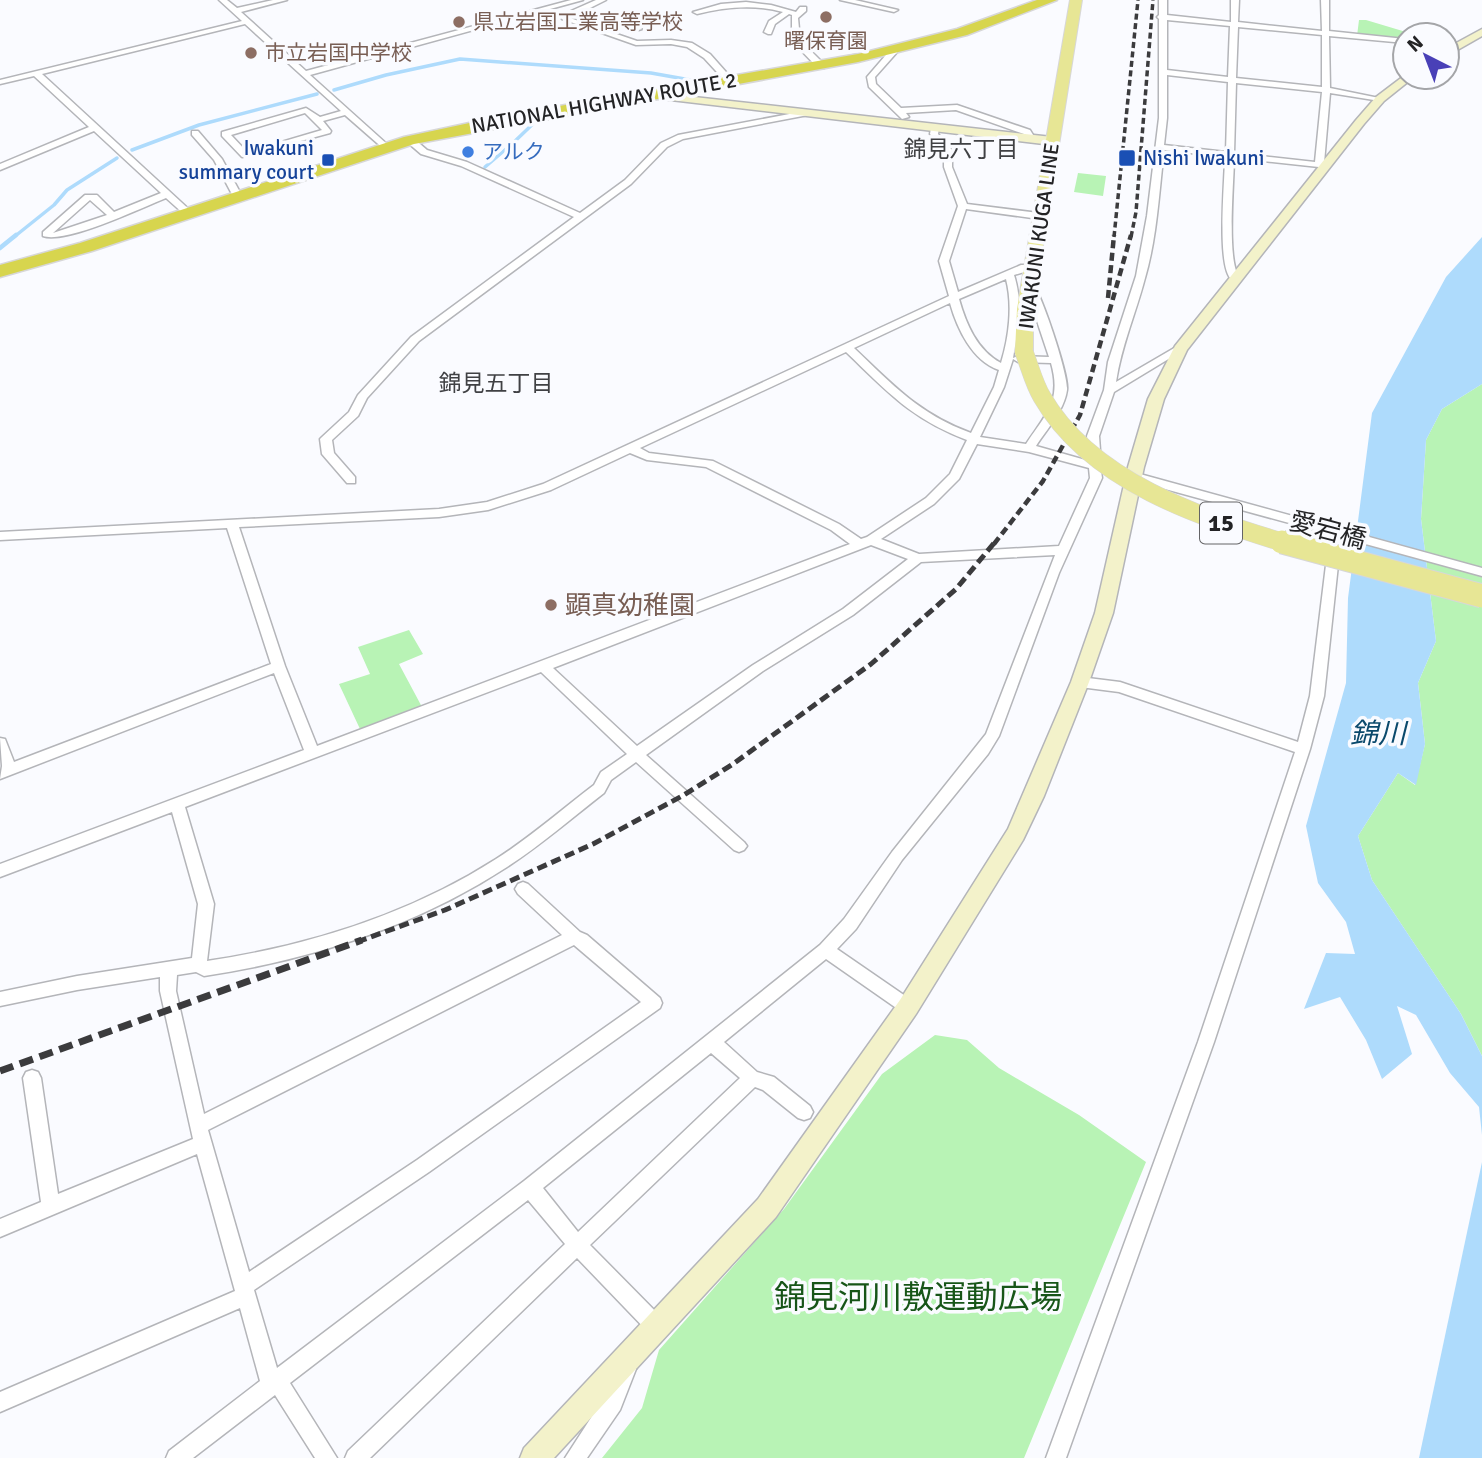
<svg xmlns="http://www.w3.org/2000/svg" width="1482" height="1458" font-family="Signika,'Noto Sans JP',sans-serif">
<style>
.green{fill:#b8f3b5}
.water{fill:#aedbfc}
.lines{fill:none;stroke-linecap:round;stroke-linejoin:round}
.stream-far1{stroke:#aedbfc;stroke-width:3.5}
.stream{stroke:#aedbfc;stroke-width:4.5}
.street-casing{stroke:#b4b5b9;stroke-width:3}
.secondary-casing{stroke:#b4b5b9;stroke-width:3}
.primary-casing{stroke:#d7d7d8;stroke-width:2}
.highway-casing{stroke:#d7d7d8;stroke-width:3}
.street{fill:#fff;fill-rule:evenodd}
.secondary{fill:#f3f2ca;fill-rule:evenodd}
.primary{fill:#e7e695;fill-rule:evenodd}
.highway{fill:#d7d54e;fill-rule:evenodd}
.rail-far3{stroke:#3b3b3d;stroke-width:3.5;stroke-dasharray:6 3.5;stroke-linecap:butt}
.rail-far2{stroke:#3b3b3d;stroke-width:4.5;stroke-dasharray:8 4.5;stroke-linecap:butt}
.rail-far1{stroke:#3b3b3d;stroke-width:5;stroke-dasharray:10 5;stroke-linecap:butt}
.rail{stroke:#3b3b3d;stroke-width:7;stroke-dasharray:14 7;stroke-linecap:butt}
.primary-bridge-far1-casing{stroke:#d7d7d8;stroke-width:19;stroke-linecap:butt}
.primary-bridge-casing{stroke:#d7d7d8;stroke-width:25;stroke-linecap:butt}
.primary-bridge-far1{stroke:#e7e695;stroke-width:18}
.primary-bridge{stroke:#e7e695;stroke-width:23}
.education-dot{fill:#8d6e63;stroke:#fafbff;stroke-width:2.5}
.shop-dot{fill:#3f7fe0;stroke:#fafbff;stroke-width:2.5}
.transit-dot{fill:#1a4fb4;stroke:#fafbff;stroke-width:2.5}
.labels{text-anchor:middle;stroke-width:7;stroke-linejoin:round;paint-order:stroke}
.far-education-label{font-size:21px;fill:#785e54;stroke:#fafbff;text-anchor:start}
.far-street-label{font-size:21px;fill:#232325;stroke:#fafbff}
.far-transit-label{font-size:21px;fill:#164399;stroke:#fafbff;text-anchor:end}
.far-shop-label{font-size:21px;fill:#366cbe;stroke:#fafbff;text-anchor:start}
.far-neighbourhood-label{font-size:23px;fill:#404144;stroke:#fafbff}
.shield{fill:#fafbff;stroke:#646466;stroke-width:2}
.shield-label{font-size:24px;font-weight:bold;fill:#232325}
.street-label{font-size:26px;fill:#232325;stroke:#fafbff}
.education-label{font-size:26px;fill:#785e54;stroke:#fafbff;text-anchor:start}
.water-label{font-size:28px;font-style:italic;fill:#0a496c;stroke:#fafbff}
.near-park-label{font-size:32px;fill:#175518;stroke:#fafbff}
</style>
<rect width="100%" height="100%" fill="#fafbff"/>
<g class="green">
<polygon points="1359,20 1366,20 1416,35 1405,35 1405,41 1357,36"/>
<polygon points="1078,173 1106,176 1103,196 1074,192"/>
<polygon points="1482,384 1482,1056 1461,1014 1372,880 1358,836 1398,773 1415,785 1425,744 1418,683 1436,641 1421,519 1426,440 1442,409"/>
<polygon points="409,630 423,654 399,664 422,707 360,729 339,684 370,674 358,647"/>
<polygon points="935,1035 967,1040 999,1068 1079,1115 1146,1162 1024,1458 602,1458 642,1408 659,1350 784,1209 882,1074"/>
</g>
<g class="water">
<polygon points="1482,237 1482,384 1442,409 1426,440 1421,519 1436,641 1418,683 1425,744 1416,785 1398,773 1358,836 1372,880 1461,1014 1482,1056 1482,1135 1479,1107 1450,1073 1416,1015 1397,1006 1412,1054 1382,1079 1366,1040 1340,997 1304,1009 1326,953 1355,954 1346,922 1318,883 1306,826 1346,683 1348,598 1372,413 1446,277"/>
<polygon points="1482,1162 1482,1458 1419,1458"/>
</g>
<g class="lines">
<g class="stream-far1">
<polyline points="334,90 386,75 460,59 651,73 696,81"/>
<polyline points="513,143 537,120"/>
<polyline points="132,150 199,125 317,94"/>
<polyline points="485,167 506,149"/>
<polyline points="14,237 54,205 67,190 117,158"/>
</g>
<polyline class="stream" points="0,248 16,235"/>
<defs>
<g id="street">
<path d="M219 0H227L237 8 273 0H287L241 12 306 71 571 0H583L310 75 388 145V149L385 150 345 115 323 121 331 131 330 133 242 157 222 136V132L306 108 320 117 341 111 245 24 42 74 193 213 185 215 166 198C141 208 66 244 43 236V232L85 195H97L114 212 161 193 94 131 0 170V164L89 127 34 76 0 84V80L242 21ZM305 113 322 130 247 152 231 135ZM90 200 107 215 53 233Z"/>
<polygon points="596,0 606,0 588,9 642,29 635,31 582,12 570,18 637,41 671,40 692,43 710,54 734,81 727,83 704,58 687,47 671,44 636,45 562,19 562,15"/>
<polygon points="840,0 855,0 898,10 894,12"/>
<path d="M1159 0H1167V15L1231 22V0H1239L1238 22 1322 31 1321 0H1329V31L1405 39V43L1329 36 1330 88 1384 99 1380 101 1330 93 1324 163 1328 164V168L1234 158C1234 181 1226 264 1240 278L1238 280H1232C1216 268 1225 180 1225 157L1164 150C1159 192 1157 237 1145 278 1136 313 1121 346 1116 382L1176 347 1180 346 1185 349 1114 392 1099 436 1101 464 1109 468 1101 471 1102 478 1059 573 999 736 988 754 902 860 856 929 837 949 914 1002 916 1007 914 1012 908 1015 902 1012 826 959 724 1042 757 1072 774 1077 810 1106 813 1112 810 1118 804 1120 798 1118 763 1090 755 1087 590 1245 665 1321 668 1328 665 1335 658 1338 651 1335 577 1258 370 1458H345L348 1451 565 1244 528 1200 290 1383 337 1458H315L275 1395 193 1458H166L169 1451 260 1381 240 1308 0 1412V1392L235 1291 197 1154 0 1237V1219L41 1202 23 1078 26 1072 32 1070 38 1072 41 1078 58 1194 193 1139 160 991V977L77 990 0 1006V992L77 976 192 958 198 904 172 812 0 877V864L304 750 274 673 0 779 2 766 0 738 5 739 14 762 271 664 227 528 0 540V532L439 509 487 502 543 484 949 296 939 261 958 206 944 167V150L930 134 931 128 935 125 939 128 938 134 952 150V167L967 204 1039 213 1044 216 1039 219 966 209 949 261 958 292 1021 265H1034V269L1014 275C1023 303 1018 329 1013 358L1018 356 1049 357 1024 282 1029 279C1039 284 1069 376 1067 390 1064 411 1047 429 1036 446L1089 461 1087 436 1104 390 1108 362 1136 276 1147 216 1159 118V19L1157 17 1159 15ZM1167 20 1230 26 1228 77 1167 70ZM1238 27 1322 35V87L1236 78ZM1167 75 1228 82 1226 152 1164 145 1167 118ZM1236 83 1322 92 1315 162 1234 153ZM1006 279C1013 305 1009 337 1001 363 977 350 966 324 959 299ZM950 303C957 328 972 361 999 370L994 387 971 433C919 414 893 385 854 348ZM846 352C888 392 911 419 967 440L950 474 926 498 867 537 861 539 839 524 713 461 649 453 640 448ZM1013 359 1018 362 1051 363C1062 401 1046 414 1026 444L980 437 1004 387ZM977 444 1029 452 1089 468 1090 478 1059 546 919 554 881 539 934 504 959 479ZM630 453 647 460 706 467 831 530 850 544 317 746 285 666 239 527 439 517 488 510 551 490ZM871 545 908 559 843 609 753 665 637 746 553 668ZM1055 555 986 734 892 852 844 919 820 945 524 1181 277 1368 254 1290 429 1172 660 1008 662 1003 660 998 587 935 580 932 528 884 523 882 518 884 515 889 518 894 562 935 204 1114 176 991 177 975 196 972 204 976C310 960 417 926 507 867 541 845 572 818 604 793L611 780 636 762 734 850 739 852 744 850 747 846 744 842 646 755 763 671 853 615 921 562ZM541 672 627 754 601 772 594 785C561 810 531 837 496 859 410 914 308 946 207 961L214 904 185 807ZM574 945 641 1002 417 1160 249 1272 208 1130ZM711 1053 740 1078 578 1232 543 1188Z"/>
<path d="M746 2 771 5 796 12 800 7H806V11L798 18 800 40 824 64V68H818L792 41V15L789 14 775 24 771 34H768L764 32 769 21 783 12C754 4 726 7 697 14L693 12 721 4Z"/>
<polygon points="892,48 899,50 875,77 876,84 901,108 957,105 1030,130 1035,138 1028,140 1024,134 956,110 906,113 909,117 902,119 869,87 867,77"/>
<polygon points="805,111 809,113 808,115 683,139 667,147 631,184 419,341 367,398 358,416 332,440 334,453 355,477 355,483 347,483 322,454 320,439 322,437 349,412 358,395 411,337 574,217 461,166 421,154 407,142 407,138 413,138 427,150 467,162 580,213 625,180 661,143 678,135"/>
<polygon points="192,131 198,131 222,159 242,196 240,198 234,198 214,160 192,135"/>
<polygon points="1129,471 1482,568 1482,576 1125,478 1125,472"/>
<polygon points="1332,561 1338,565 1324,696 1310,749 1214,1042 1066,1458 1046,1458 1198,1042 1295,752 1119,692 1080,687 1073,682 1080,677 1120,682 1298,742 1310,696 1326,565"/>
<polygon points="626,1359 633,1362 636,1369 620,1410 587,1458 565,1458 605,1396 619,1362"/>
</g>
<g id="secondary">
<polygon points="1482,29 1482,36 1447,56 1447,48"/>
<polygon points="1405,75 1405,77 1414,77 1384,101 1364,124 1187,350 1164,399 1144,467 1113,613 1089,682 1044,796 1023,840 916,1014 776,1217 554,1458 520,1458 524,1448 758,1199 900,1000 1008,829 1071,682 1095,613 1128,467 1148,399 1175,346 1356,120 1376,97"/>
<polygon points="649,92 1052,137 1058,141 1052,145 645,97 645,93"/>
</g>
<polygon id="primary" points="1070,0 1082,0 1033,309 1033,352 1024,357 1015,352 1017,309"/>
<polygon id="highway" points="1037,0 1057,0 967,35 858,62 414,144 92,251 0,277 0,265 80,243 404,137 502,116 858,54 957,29"/>
</defs>
<use href="#street" class="street-casing"/>
<use href="#secondary" class="secondary-casing"/>
<use href="#primary" class="primary-casing"/>
<use href="#highway" class="highway-casing"/>
<use href="#street" class="street"/>
<use href="#secondary" class="secondary"/>
<use href="#primary" class="primary"/>
<use href="#highway" class="highway"/>
<g class="rail-far3">
<polyline points="1114,237 1138,0"/>
<polyline points="1131,237 1136,212 1153,0"/>
</g>
<g class="rail-far2">
<polyline points="1108,298 1114,235"/>
<polyline points="994,544 1043,481 1080,415 1131,235"/>
</g>
<polyline class="rail-far1" points="357,942 445,910 593,844 684,795 733,764 871,664 956,589 995,542"/>
<polyline class="rail" points="0,1071 362,940"/>
<defs>
<path id="primary-bridge-far1" d="M1024 352C1030 367 1034 384 1042 397 1091 482 1200 517 1288 544"/>
<polyline id="primary-bridge" points="1282,542 1482,596"/>
</defs>
<use href="#primary-bridge-far1" class="primary-bridge-far1-casing"/>
<use href="#primary-bridge" class="primary-bridge-casing"/>
<use href="#primary-bridge-far1" class="primary-bridge-far1"/>
<use href="#primary-bridge" class="primary-bridge"/>
</g>
<g class="education-dot">
<circle cx="826" cy="17" r="7"/>
<circle cx="459" cy="22" r="7"/>
<circle cx="251" cy="53" r="7"/>
<circle cx="551" cy="605" r="7"/>
</g>
<circle class="shop-dot" cx="468" cy="152" r="7"/>
<g class="transit-dot">
<rect x="1118" y="149" width="18" height="18" rx="3.5"/>
<rect x="321" y="153" width="14" height="14" rx="3.5"/>
</g>
<g class="labels">
<g class="far-education-label">
<text x="473" y="29">県立岩国工業高等学校</text>
<text x="826" y="48" text-anchor="middle">曙保育園</text>
<text x="265" y="60">市立岩国中学校</text>
</g>
<g class="far-street-label">
<text transform="translate(604 103) rotate(-10)" y="7">NATIONAL HIGHWAY ROUTE 2</text>
<text transform="translate(1039 236) rotate(-82)" y="7">IWAKUNI KUGA LINE</text>
</g>
<g class="far-transit-label">
<text x="314" y="155">Iwakuni<tspan x="314" dy="24">summary court</tspan></text>
<text x="1143" y="165" text-anchor="start">Nishi Iwakuni</text>
</g>
<g class="far-shop-label">
<text x="482" y="159">アルク</text>
</g>
<g class="far-neighbourhood-label">
<text x="961" y="157">錦見六丁目</text>
<text x="496" y="391">錦見五丁目</text>
</g>
<rect class="shield" x="1200" y="502.5" width="42" height="41" rx="5"/>
<g class="shield-label">
<text x="1221" y="531">15</text>
</g>
<g class="street-label">
<text transform="translate(1328 530) rotate(15)" y="9">愛宕橋</text>
</g>
<g class="education-label">
<text x="565" y="614">顕真幼稚園</text>
</g>
<g class="water-label">
<text x="1378" y="743">錦川</text>
</g>
<g class="near-park-label">
<text x="918" y="1308">錦見河川敷運動広場</text>
</g>
</g>
<g transform="translate(1426 56) rotate(318)"><circle r="33" fill="#fafbff" stroke="#a4a5a8" stroke-width="2"/>
<path d="M0-5L12 26L0 18L-12 26Z" fill="#4940b7"/>
<text y="-10" font-size="19" font-weight="bold" text-anchor="middle" fill="#232325">N</text>
</g>
</svg>
